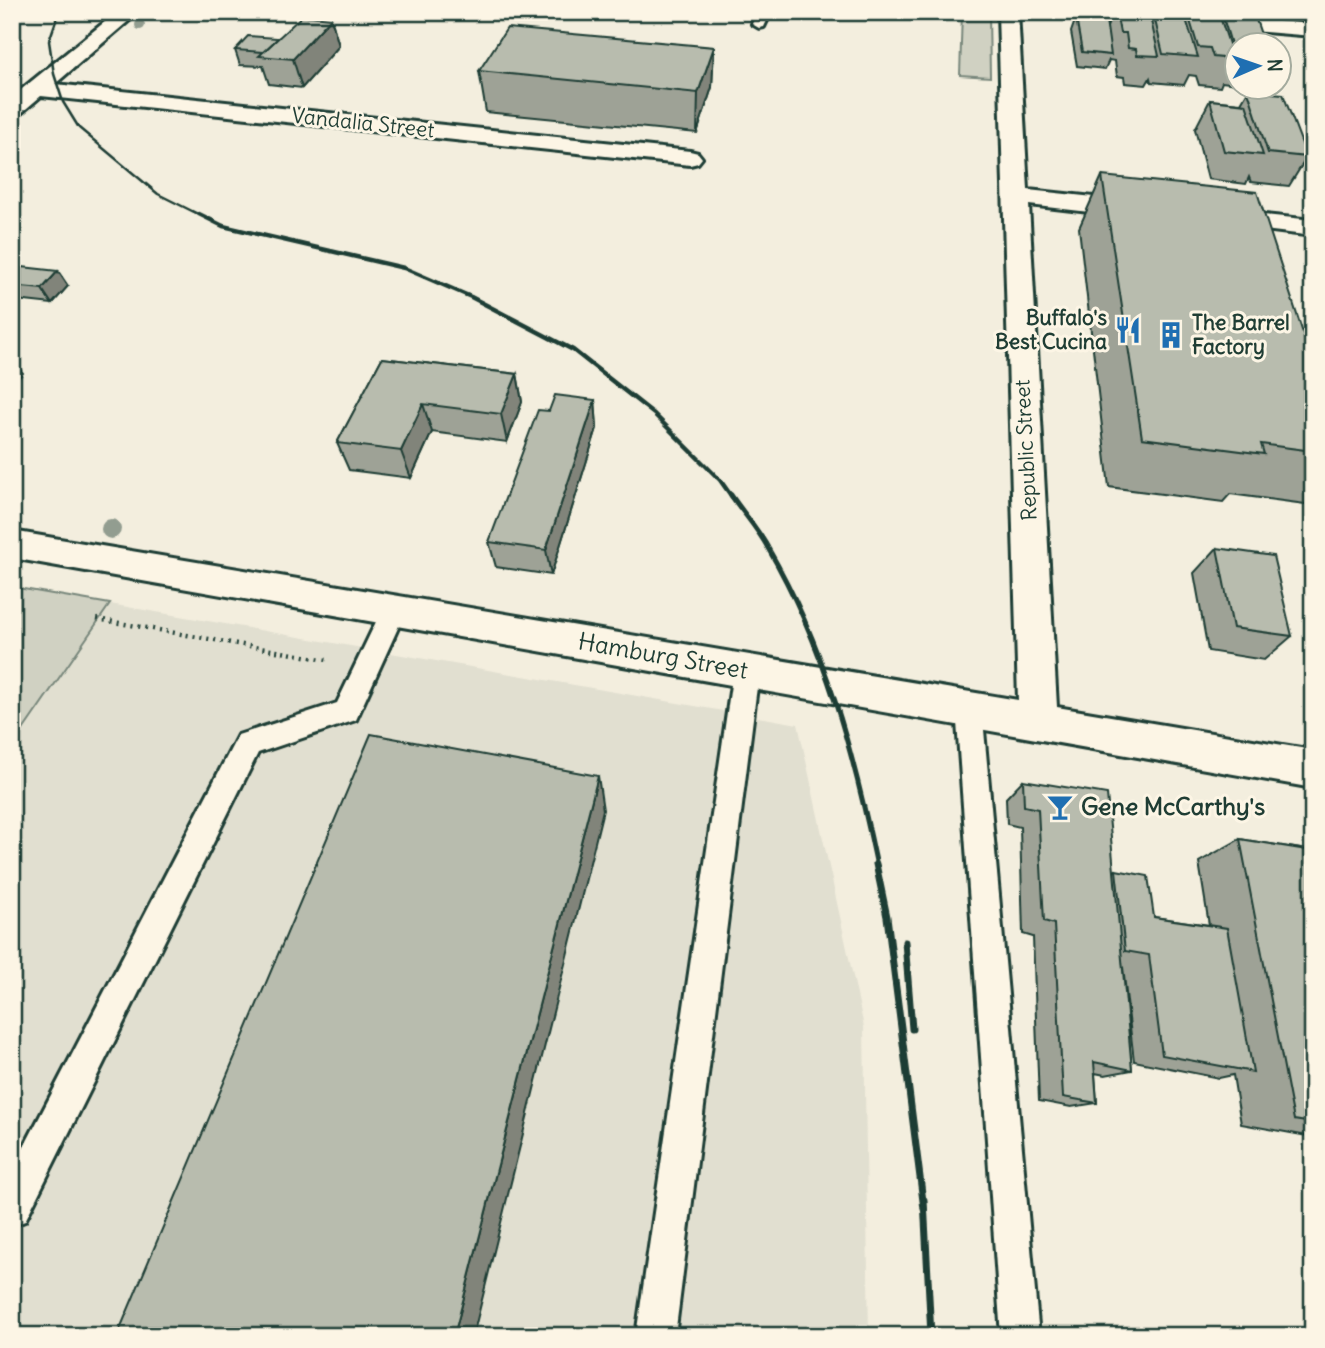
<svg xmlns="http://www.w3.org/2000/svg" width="1325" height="1348" font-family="Delius,sans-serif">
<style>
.built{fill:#e1dfd0}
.green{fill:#d0d1c2;stroke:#78877b;stroke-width:2}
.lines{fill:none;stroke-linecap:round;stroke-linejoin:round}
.lane-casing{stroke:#1f3d34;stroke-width:6}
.street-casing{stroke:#1f3d34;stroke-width:6}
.path{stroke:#1f3d34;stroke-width:4.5;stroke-dasharray:2 5;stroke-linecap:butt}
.lane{fill:#fcf5e5;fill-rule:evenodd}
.street{fill:#fcf5e5;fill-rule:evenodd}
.rail-far3{stroke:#1f3d34;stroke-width:2.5}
.rail-far2{stroke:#1f3d34;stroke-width:4.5}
.rail-far1{stroke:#1f3d34;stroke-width:5}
.rail{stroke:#1f3d34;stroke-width:7}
.tree{fill:#929d90}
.wall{fill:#9ea296;stroke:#1f3d34;stroke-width:2}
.shaded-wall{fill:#81847a;stroke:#1f3d34;stroke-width:2}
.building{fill:#b8bcae;stroke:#1f3d34;stroke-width:2}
.labels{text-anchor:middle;stroke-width:6;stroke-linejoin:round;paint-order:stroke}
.far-street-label{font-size:21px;fill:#1f3d34;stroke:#fcf5e5}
.far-poi-label{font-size:21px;font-weight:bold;fill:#1f3d34;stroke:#fcf5e5;text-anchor:end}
.street-label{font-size:24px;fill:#1f3d34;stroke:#fcf5e5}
.poi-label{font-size:24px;font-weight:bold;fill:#1f3d34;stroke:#fcf5e5;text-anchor:start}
</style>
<rect width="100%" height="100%" fill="#f3eede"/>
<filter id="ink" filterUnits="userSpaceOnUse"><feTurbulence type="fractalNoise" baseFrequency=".0143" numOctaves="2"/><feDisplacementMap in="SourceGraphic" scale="14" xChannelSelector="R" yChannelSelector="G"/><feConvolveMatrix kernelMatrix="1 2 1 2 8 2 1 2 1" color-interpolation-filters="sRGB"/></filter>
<g filter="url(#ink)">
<polygon class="built" points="110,604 798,724 864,1027 869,1336 12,1336 12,746"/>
<g class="green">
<polygon points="962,12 989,12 990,77 960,75"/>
<polygon points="12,587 110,604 12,746"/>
</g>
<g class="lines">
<defs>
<g id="lane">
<polygon points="757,12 771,12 764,27 759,28 752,24"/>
<polygon points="395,598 404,601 407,608 356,720 258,753 25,1221 12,1226 12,1170 238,735 337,703 386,601"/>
<polygon points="746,660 755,663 759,671 675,1336 636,1336 733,671 737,663"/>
<polygon points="969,696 979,700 982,708 1039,1336 1001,1336 956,708 959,700"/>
</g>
<g id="street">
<polygon points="117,12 139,12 55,84 690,151 698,153 702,158 698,163 690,165 41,96 20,114 12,116 12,97"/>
<polygon points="998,12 1018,12 1028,190 1141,202 1150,205 1154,210 1150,215 1141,218 1029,205 1057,707 1313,750 1313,788 12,558 12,531 1018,700"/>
<polygon points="1088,12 1173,12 1313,24 1313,36 1098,18"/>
<polygon points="1215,210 1313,220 1313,236 1206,223 1202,218 1206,213"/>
</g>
</defs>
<use href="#lane" class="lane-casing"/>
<use href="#street" class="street-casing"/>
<polyline class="path" points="97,619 327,660"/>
<use href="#lane" class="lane"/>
<use href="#street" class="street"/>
<polyline class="rail-far3" points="59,12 49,41 54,74 63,102 79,128 158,194 202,216"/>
<polyline class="rail-far2" points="199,214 223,226 404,268 471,297 573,350 654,414 720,480 732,497"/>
<path class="rail-far1" d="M731 495C743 513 758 529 768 548 825 646 854 755 877 866"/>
<g class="rail">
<polyline points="876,864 887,917 924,1209"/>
<polyline points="905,942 912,1029"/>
<polyline points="924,1200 931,1336"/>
</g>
</g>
<g class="tree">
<circle cx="140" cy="25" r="5"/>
<circle cx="111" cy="529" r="10"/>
</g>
<g class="wall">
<polygon points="173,12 245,12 242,15 219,13 215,17"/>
<polygon points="1113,12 1149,12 1150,16 1152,12 1171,12 1186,19 1188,14 1220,18 1222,14 1237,46 1237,84 1222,82 1220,87 1199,85 1196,76 1189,75 1184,85 1151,82 1150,78 1146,85 1125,83 1124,77 1117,76 1115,61 1109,60 1105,69 1077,66 1071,32 1076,18 1107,27"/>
<polygon points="331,18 339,46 302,88 269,84 263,66 240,65 235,50 278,38"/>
<polygon points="714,47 712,87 697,133 486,112 479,71"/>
<polygon points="1248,91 1307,157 1289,186 1251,182 1249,177 1246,184 1208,179 1195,129 1210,100 1241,103"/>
<polygon points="1102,176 1313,364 1313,505 1230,494 1223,502 1109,487 1079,228"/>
<polygon points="12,278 68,286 52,304 16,300 12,295"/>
<polygon points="382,358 517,374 522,402 507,442 432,432 411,478 349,470 337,443"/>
<polygon points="595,400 597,428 551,575 496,567 489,542 549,411"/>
<polygon points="1217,548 1292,636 1264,660 1208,651 1194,573"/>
<polygon points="1023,780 1114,871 1116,870 1154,917 1209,925 1199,862 1240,839 1313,851 1313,1137 1241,1124 1233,1075 1219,1078 1134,1061 1123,967 1132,1070 1105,1075 1095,1073 1097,1103 1071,1107 1039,1101 1033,937 1023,934 1020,827 1007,824 1006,798"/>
</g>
<g class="shaded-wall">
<polygon points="331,18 339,46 302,88 293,59"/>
<polygon points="714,47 712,87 697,133 698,93"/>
<polygon points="58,271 68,286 52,304 42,289"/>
<polygon points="12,360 23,373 12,385"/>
<polygon points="517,374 522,402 507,442 501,414"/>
<polygon points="12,391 18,398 12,403"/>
<polygon points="595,400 597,428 551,575 546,550"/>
<polygon points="423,404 432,432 411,478 401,451"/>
<polygon points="598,776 603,810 473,1336 454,1336"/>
</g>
<g class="building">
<polygon points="1116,12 1149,12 1159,56 1137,55 1136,49 1128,48 1126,33 1120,33"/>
<polygon points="1153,12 1184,13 1198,57 1163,54"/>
<polygon points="1188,14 1220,17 1234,59 1213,57 1210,48 1198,47"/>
<polygon points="1222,14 1255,17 1265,46 1237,46 1237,54 1234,54"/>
<polygon points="303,15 331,18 293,59 259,56"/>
<polygon points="1076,18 1106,20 1111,55 1082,52"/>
<polygon points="507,28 714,47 698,93 479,71"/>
<polygon points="248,36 278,38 263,52 235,50"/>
<polygon points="1248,91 1283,94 1307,157 1268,153"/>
<polygon points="1210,100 1246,104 1263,155 1224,151"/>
<polygon points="1102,176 1257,192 1313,364 1313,451 1261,444 1264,454 1142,438"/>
<polygon points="22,267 58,271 42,289 12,286 12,278"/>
<polygon points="382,358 517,374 501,414 423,404 401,451 337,443"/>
<polygon points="555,395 595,400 546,550 489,542 538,410 549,411"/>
<polygon points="1217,548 1273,556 1292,636 1233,628"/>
<polygon points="371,734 598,776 454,1336 117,1336"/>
<polygon points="1023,780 1107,794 1132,1070 1094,1062 1097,1103 1063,1097 1054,924 1044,921 1038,809 1024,806"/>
<polygon points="1240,839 1313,851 1313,1123 1294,1120"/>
<polygon points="1116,870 1148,876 1154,917 1227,928 1253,1072 1162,1055 1149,955 1125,951"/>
</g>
</g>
<defs>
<symbol id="restaurant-bare" viewBox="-9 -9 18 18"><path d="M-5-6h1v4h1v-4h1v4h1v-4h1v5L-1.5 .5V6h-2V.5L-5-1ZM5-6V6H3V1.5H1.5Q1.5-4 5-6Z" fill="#1f6fb2" stroke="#fcf5e5" stroke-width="2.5" paint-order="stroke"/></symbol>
<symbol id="building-bare" viewBox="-9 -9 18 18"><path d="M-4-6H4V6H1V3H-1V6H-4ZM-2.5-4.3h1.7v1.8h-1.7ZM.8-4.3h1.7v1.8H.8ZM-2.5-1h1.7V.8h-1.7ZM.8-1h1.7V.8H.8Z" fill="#1f6fb2" stroke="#fcf5e5" stroke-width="2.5" paint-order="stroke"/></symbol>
<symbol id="bar-bare" viewBox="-9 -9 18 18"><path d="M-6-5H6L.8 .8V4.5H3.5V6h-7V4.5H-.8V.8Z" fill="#1f6fb2" stroke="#fcf5e5" stroke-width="2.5" paint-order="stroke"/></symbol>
</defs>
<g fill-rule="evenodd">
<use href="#restaurant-bare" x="1109" y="311" width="38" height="38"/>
<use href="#building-bare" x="1152" y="316" width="38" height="38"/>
<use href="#bar-bare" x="1041" y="788" width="38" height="38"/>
</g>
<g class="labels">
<g class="far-street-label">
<text transform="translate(363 123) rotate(6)" y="7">Vandalia Street</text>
<text transform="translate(1026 450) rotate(-93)" y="7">Republic Street</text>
</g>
<g class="far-poi-label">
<text x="1107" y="325">Buffalo's<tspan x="1107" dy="24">Best Cucina</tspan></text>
<text x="1192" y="330" text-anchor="start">The Barrel<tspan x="1192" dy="24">Factory</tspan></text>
</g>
<g class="street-label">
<text transform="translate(663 656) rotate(10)" y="8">Hamburg Street</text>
</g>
<g class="poi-label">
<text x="1081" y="815">Gene McCarthy's</text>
</g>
</g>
<rect width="1325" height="1348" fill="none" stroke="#fcf5e5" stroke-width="42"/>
<rect x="21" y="21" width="1283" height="1306" fill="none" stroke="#1f3d34" stroke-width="2.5" filter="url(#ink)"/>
<g transform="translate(1258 66) rotate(88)"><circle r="33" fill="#fcf5e5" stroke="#a4ab9e" stroke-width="2"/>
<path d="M0-5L12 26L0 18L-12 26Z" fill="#1f6fb2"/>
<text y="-10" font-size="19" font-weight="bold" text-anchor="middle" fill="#1f3d34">N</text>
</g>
</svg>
